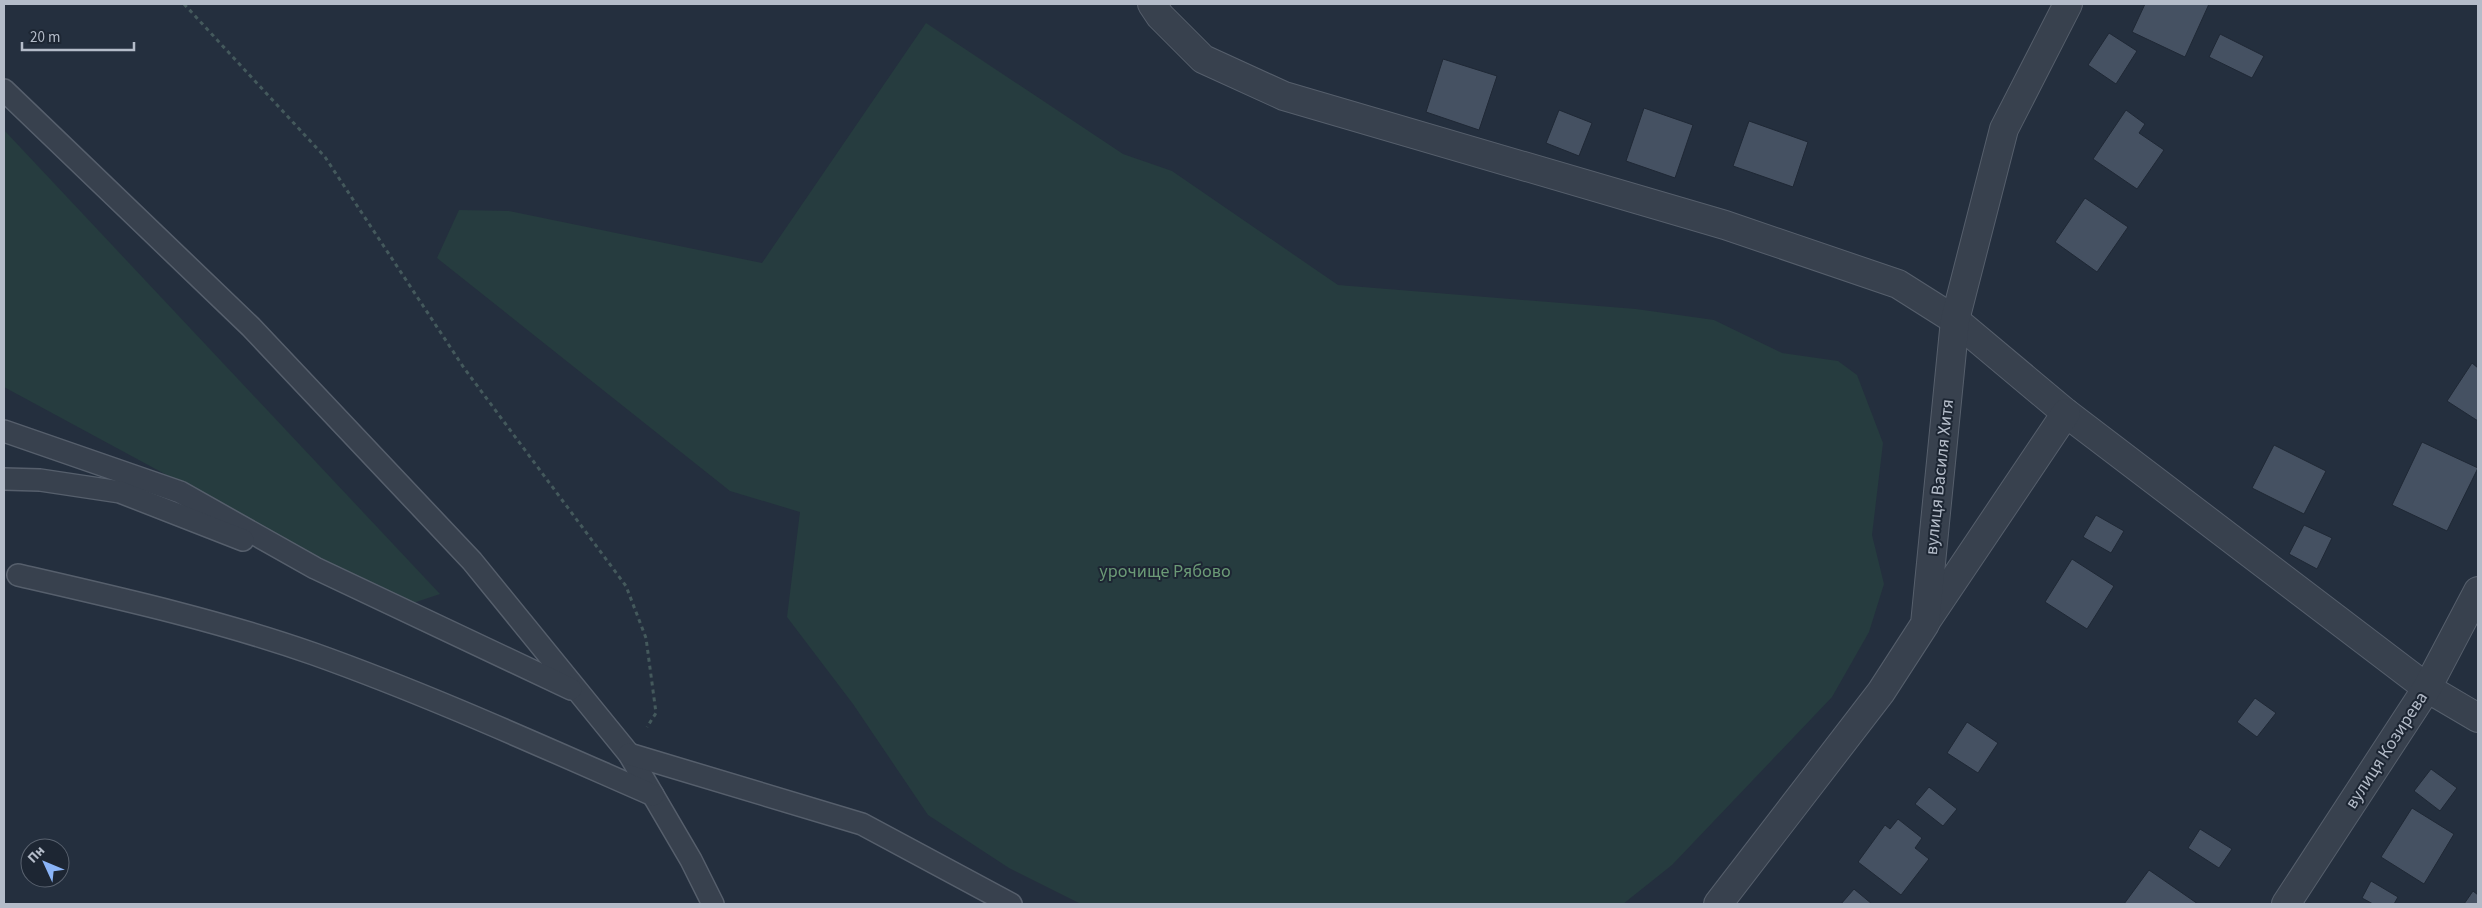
<svg xmlns="http://www.w3.org/2000/svg" width="2482" height="908" font-family="'Source Sans 3',sans-serif">
<style>
.green{fill:#263c3f}
.building{fill:#455162;stroke:#1f2835}
.lines{fill:none;stroke-linecap:round;stroke-linejoin:round}
.service-casing{stroke:#565f6c;stroke-width:24}
.minor-casing{stroke:#565f6c;stroke-width:30}
.path{stroke:#44595c;stroke-width:3;stroke-dasharray:4 4;stroke-linecap:butt}
.service{stroke:#38414e;stroke-width:21}
.minor{stroke:#38414e;stroke-width:28}
.labels{text-anchor:middle;stroke-width:4;stroke-linejoin:round;paint-order:stroke}
.street-label{font-size:18px;fill:#b4bcc9;stroke:#1d2633}
.park-label{font-size:18px;fill:#6b9a76;stroke:#1d2633}
</style>
<rect width="100%" height="100%" fill="#242f3e"/>
<g class="green">
<polygon points="926,23 1123,154 1172,171 1338,285 1636,309 1714,320 1782,353 1838,361 1857,375 1883,443 1872,535 1884,584 1869,632 1832,697 1672,865 1623,904 1081,904 1009,868 928,815 853,704 787,617 800,512 730,491 437,258 459,210 509,211 762,263"/>
<polygon points="4,130 440,594 407,605 4,387"/>
</g>
<g class="building">
<polygon points="2145,4 2209,4 2185,57 2132,32"/>
<polygon points="2109,33 2137,51 2116,84 2088,65"/>
<polygon points="2220,34 2264,56 2252,78 2209,57"/>
<polygon points="1443,59 1497,76 1479,130 1426,112"/>
<polygon points="1644,108 1693,125 1675,178 1626,161"/>
<polygon points="1559,110 1592,123 1579,156 1546,143"/>
<polygon points="2126,110 2145,124 2139,133 2164,150 2137,189 2093,159"/>
<polygon points="1749,121 1808,142 1793,187 1733,166"/>
<polygon points="2085,198 2128,227 2097,272 2055,242"/>
<polygon points="2472,363 2478,368 2478,421 2447,401"/>
<polygon points="2422,442 2478,468 2447,531 2392,505"/>
<polygon points="2274,445 2326,471 2304,514 2252,488"/>
<polygon points="2096,515 2124,531 2111,553 2083,537"/>
<polygon points="2304,525 2332,538 2317,569 2289,554"/>
<polygon points="2072,559 2114,586 2087,629 2045,602"/>
<polygon points="2255,698 2276,713 2257,737 2237,722"/>
<polygon points="1967,722 1998,743 1978,773 1947,753"/>
<polygon points="2431,769 2457,788 2440,811 2414,791"/>
<polygon points="1929,787 1957,809 1943,826 1915,804"/>
<polygon points="2412,808 2454,834 2424,884 2381,857"/>
<polygon points="1898,819 1922,838 1915,848 1929,859 1901,895 1858,862 1885,825 1890,829"/>
<polygon points="2200,829 2232,849 2219,868 2188,848"/>
<polygon points="2149,870 2198,904 2124,904"/>
<polygon points="2371,881 2398,897 2394,904 2373,904 2362,898"/>
<polygon points="1854,889 1872,904 1841,904"/>
<polygon points="2473,891 2478,895 2478,904 2464,904"/>
</g>
<g class="lines">
<defs>
<g id="service">
<polyline points="4,90 251,327 472,561 629,754 691,860 713,904"/>
<polyline points="4,431 180,492 315,568 571,689"/>
<polyline points="4,479 40,480 120,492 243,540"/>
<path d="M18 575C118 598 217 620 314 654 429 695 541 746 653 795"/>
<polyline points="629,754 862,824 1011,904"/>
</g>
<g id="minor">
<polyline points="1152,4 1160,16 1203,59 1284,96 1725,225 1898,284 1955,320 2066,413 2427,688 2478,718"/>
<polyline points="1927,620 2066,413"/>
<polyline points="1718,904 1881,692 1925,624 1955,320 2004,129 2068,4"/>
<polyline points="2286,904 2427,688 2478,591"/>
</g>
</defs>
<use href="#service" class="service-casing"/>
<use href="#minor" class="minor-casing"/>
<polyline class="path" points="184,4 325,157 464,368 626,586 646,638 656,713 647,727"/>
<use href="#service" class="service"/>
<use href="#minor" class="minor"/>
</g>
<g class="labels">
<g class="street-label">
<text transform="translate(1939 477) rotate(-84)" y="6">вулиця Василя Хитя</text>
<text transform="translate(2386 750) rotate(-57)" y="6">вулиця Козирева</text>
</g>
<g class="park-label">
<text x="1165" y="577">урочище Рябово</text>
</g>
</g>
<rect width="2482" height="908" fill="none" stroke="#b4bcc9" stroke-width="10"/>
<g transform="translate(45 863) rotate(314)"><circle r="24" fill="#1d2633" stroke="#59626f"/>
<path d="M0-4L9 19L0 12L-9 19Z" fill="#8ab4f8"/>
<text y="-8" font-size="14" font-weight="bold" text-anchor="middle" fill="#b4bcc9">Пн</text>
</g>
<path d="M22 42v8h112v-8" fill="none" stroke="#b4bcc9" stroke-width="2.5"/>
<text x="30" y="42" font-size="15" fill="#b4bcc9" stroke="#1d2633" stroke-width="4" paint-order="stroke">20 m</text>
</svg>
